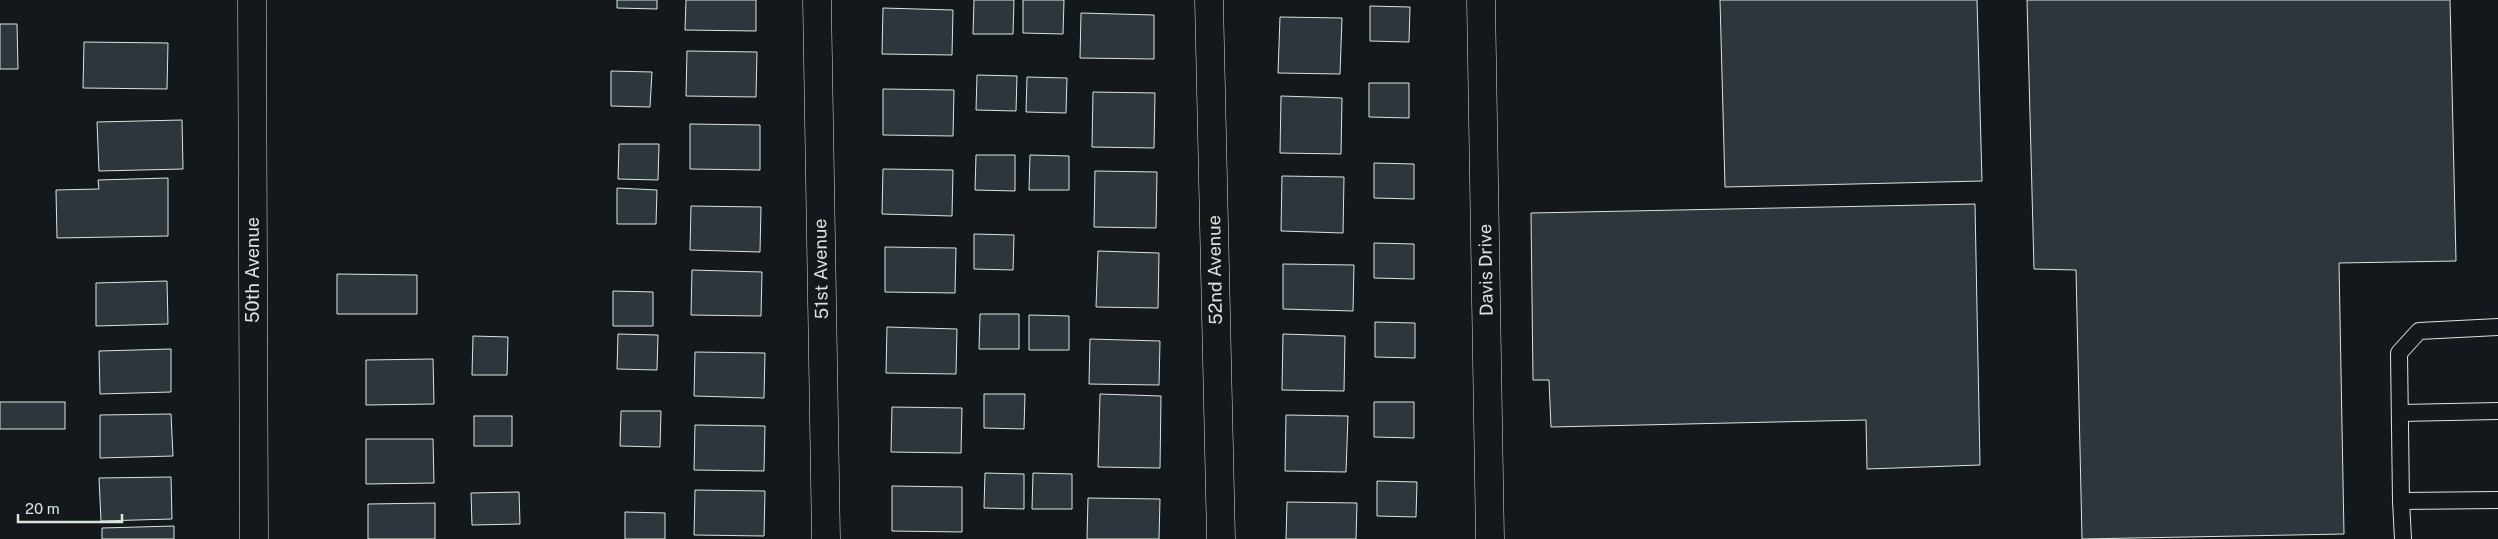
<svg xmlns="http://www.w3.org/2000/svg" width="2498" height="539" font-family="'Public Sans',sans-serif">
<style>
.building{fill:#2c363c;stroke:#d8e6dc}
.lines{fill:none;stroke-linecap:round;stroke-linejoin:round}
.lane-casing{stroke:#d8e6dc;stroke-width:18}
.street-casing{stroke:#d8e6dc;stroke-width:29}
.lane{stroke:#14181c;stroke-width:16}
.street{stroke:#14181c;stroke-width:28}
.labels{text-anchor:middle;stroke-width:4;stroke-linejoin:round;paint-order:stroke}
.street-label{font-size:18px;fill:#d8e6dc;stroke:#14181c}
</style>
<rect width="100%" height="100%" fill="#14181c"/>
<g class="building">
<polygon points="617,0 657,0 657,9 617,8"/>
<polygon points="686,0 756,0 756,31 685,30"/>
<polygon points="974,0 1014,0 1013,34 973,34"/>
<polygon points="1023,0 1064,0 1063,34 1023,33"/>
<polygon points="1720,0 1977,0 1982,181 1725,187"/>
<polygon points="2027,0 2450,0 2456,261 2339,263 2344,534 2082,539 2076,270 2034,269"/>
<polygon points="1370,6 1410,7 1409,42 1370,41"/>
<polygon points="883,8 953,10 952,55 882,54"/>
<polygon points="1081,13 1154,15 1154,59 1080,58"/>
<polygon points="1280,17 1342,18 1340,74 1278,73"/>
<polygon points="0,24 17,24 18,69 0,69"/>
<polygon points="84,42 168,43 167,89 83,88"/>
<polygon points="687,51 757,52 756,97 686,96"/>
<polygon points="611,71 652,72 650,107 611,106"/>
<polygon points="977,75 1017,76 1016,111 976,110"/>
<polygon points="1027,77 1067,78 1066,113 1026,112"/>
<polygon points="1369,83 1409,83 1409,118 1369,117"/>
<polygon points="883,89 954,90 953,136 883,135"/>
<polygon points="1093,92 1155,93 1154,148 1092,147"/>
<polygon points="1281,96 1342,98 1341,154 1280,153"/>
<polygon points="182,120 183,169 99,171 97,122"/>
<polygon points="690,124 760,125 760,170 690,169"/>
<polygon points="619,144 659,144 658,180 618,179"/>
<polygon points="976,155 1015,155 1015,191 975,190"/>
<polygon points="1030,155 1069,156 1069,190 1029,190"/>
<polygon points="1374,163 1414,164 1414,199 1374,198"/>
<polygon points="883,169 953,170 952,216 882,214"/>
<polygon points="1095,171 1157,172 1156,228 1094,227"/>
<polygon points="1282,176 1344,177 1343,233 1281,231"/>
<polygon points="168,178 168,236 57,238 56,190 99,189 98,180"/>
<polygon points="617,188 657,190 656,224 617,224"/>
<polygon points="1975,204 1980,465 1867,469 1866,420 1551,427 1549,380 1533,380 1531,213"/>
<polygon points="691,206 761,207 760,252 690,250"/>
<polygon points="974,234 1014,235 1013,270 974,269"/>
<polygon points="1374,243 1414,244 1414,279 1374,278"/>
<polygon points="885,247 956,248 955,293 885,292"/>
<polygon points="1098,251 1159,253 1158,308 1096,307"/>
<polygon points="1283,264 1354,265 1353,311 1283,309"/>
<polygon points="692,270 762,272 761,316 691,315"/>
<polygon points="337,274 417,275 417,314 337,314"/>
<polygon points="167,281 168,324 96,326 96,283"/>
<polygon points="613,291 653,292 653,326 613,326"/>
<polygon points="980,314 1019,314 1019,349 979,349"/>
<polygon points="1029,315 1069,316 1069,350 1029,350"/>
<polygon points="1375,322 1415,323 1415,358 1375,357"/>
<polygon points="887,327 957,329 956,374 886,373"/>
<polygon points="618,334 658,335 657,370 617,369"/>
<polygon points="1283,334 1345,336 1344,391 1282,390"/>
<polygon points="473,336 508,337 507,375 472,375"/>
<polygon points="1090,339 1160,341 1159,385 1089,384"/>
<polygon points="171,349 171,392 100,394 99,351"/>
<polygon points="695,352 765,353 764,398 694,396"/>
<polygon points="433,359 434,404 366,405 366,360"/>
<polygon points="984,394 1025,394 1024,429 984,428"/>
<polygon points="1100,394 1161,396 1160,468 1098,467"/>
<rect x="0" y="402" width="65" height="27"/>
<polygon points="1374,402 1414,402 1414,438 1374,437"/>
<polygon points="892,407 962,408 961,453 891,452"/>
<polygon points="621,411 661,411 660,447 620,446"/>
<polygon points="171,414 173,456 100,458 100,415"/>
<polygon points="1286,415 1348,416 1346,472 1285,471"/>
<rect x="474" y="416" width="38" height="30"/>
<polygon points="695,425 765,426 764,471 694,470"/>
<polygon points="366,439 433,439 434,483 366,484"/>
<polygon points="985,473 1024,474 1024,509 984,508"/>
<polygon points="1033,473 1072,474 1072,509 1032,509"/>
<polygon points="171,477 172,519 101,521 99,478"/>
<polygon points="1377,481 1417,482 1416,517 1377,516"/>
<polygon points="892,486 962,487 962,532 892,531"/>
<polygon points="695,490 765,491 764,536 694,535"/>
<polygon points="519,492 520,524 472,525 471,493"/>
<polygon points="1088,498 1160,499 1159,539 1087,539"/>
<polygon points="1287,502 1357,503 1356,539 1286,539"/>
<polygon points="435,503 435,539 368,539 368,504"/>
<polygon points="625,512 665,513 665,539 625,539"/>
<polygon points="174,526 174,539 102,539 102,528"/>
</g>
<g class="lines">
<defs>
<g id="lane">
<polyline points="2498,327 2419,331 2399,353 2401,501 2498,500"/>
<polyline points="2400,413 2498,411"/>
<polyline points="2401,501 2403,539"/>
</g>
<g id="street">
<polyline points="252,0 254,539"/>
<polyline points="817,0 826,539"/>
<polyline points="1209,0 1221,539"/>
<polyline points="1481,0 1490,539"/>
</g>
</defs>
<use href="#lane" class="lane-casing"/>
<use href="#street" class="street-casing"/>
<use href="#lane" class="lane"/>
<use href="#street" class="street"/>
</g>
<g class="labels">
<g class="street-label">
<text transform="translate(821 269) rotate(-91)" y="6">51st Avenue</text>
<text transform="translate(253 270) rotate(-90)" y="6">50th Avenue</text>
<text transform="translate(1215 270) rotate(-91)" y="6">52nd Avenue</text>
<text transform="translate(1486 270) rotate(-91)" y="6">Davis Drive</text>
</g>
</g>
<path d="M18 514v8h104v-8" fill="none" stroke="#d8e6dc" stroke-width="2.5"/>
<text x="25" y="514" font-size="15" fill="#d8e6dc" stroke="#14181c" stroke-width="4" paint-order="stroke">20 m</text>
</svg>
